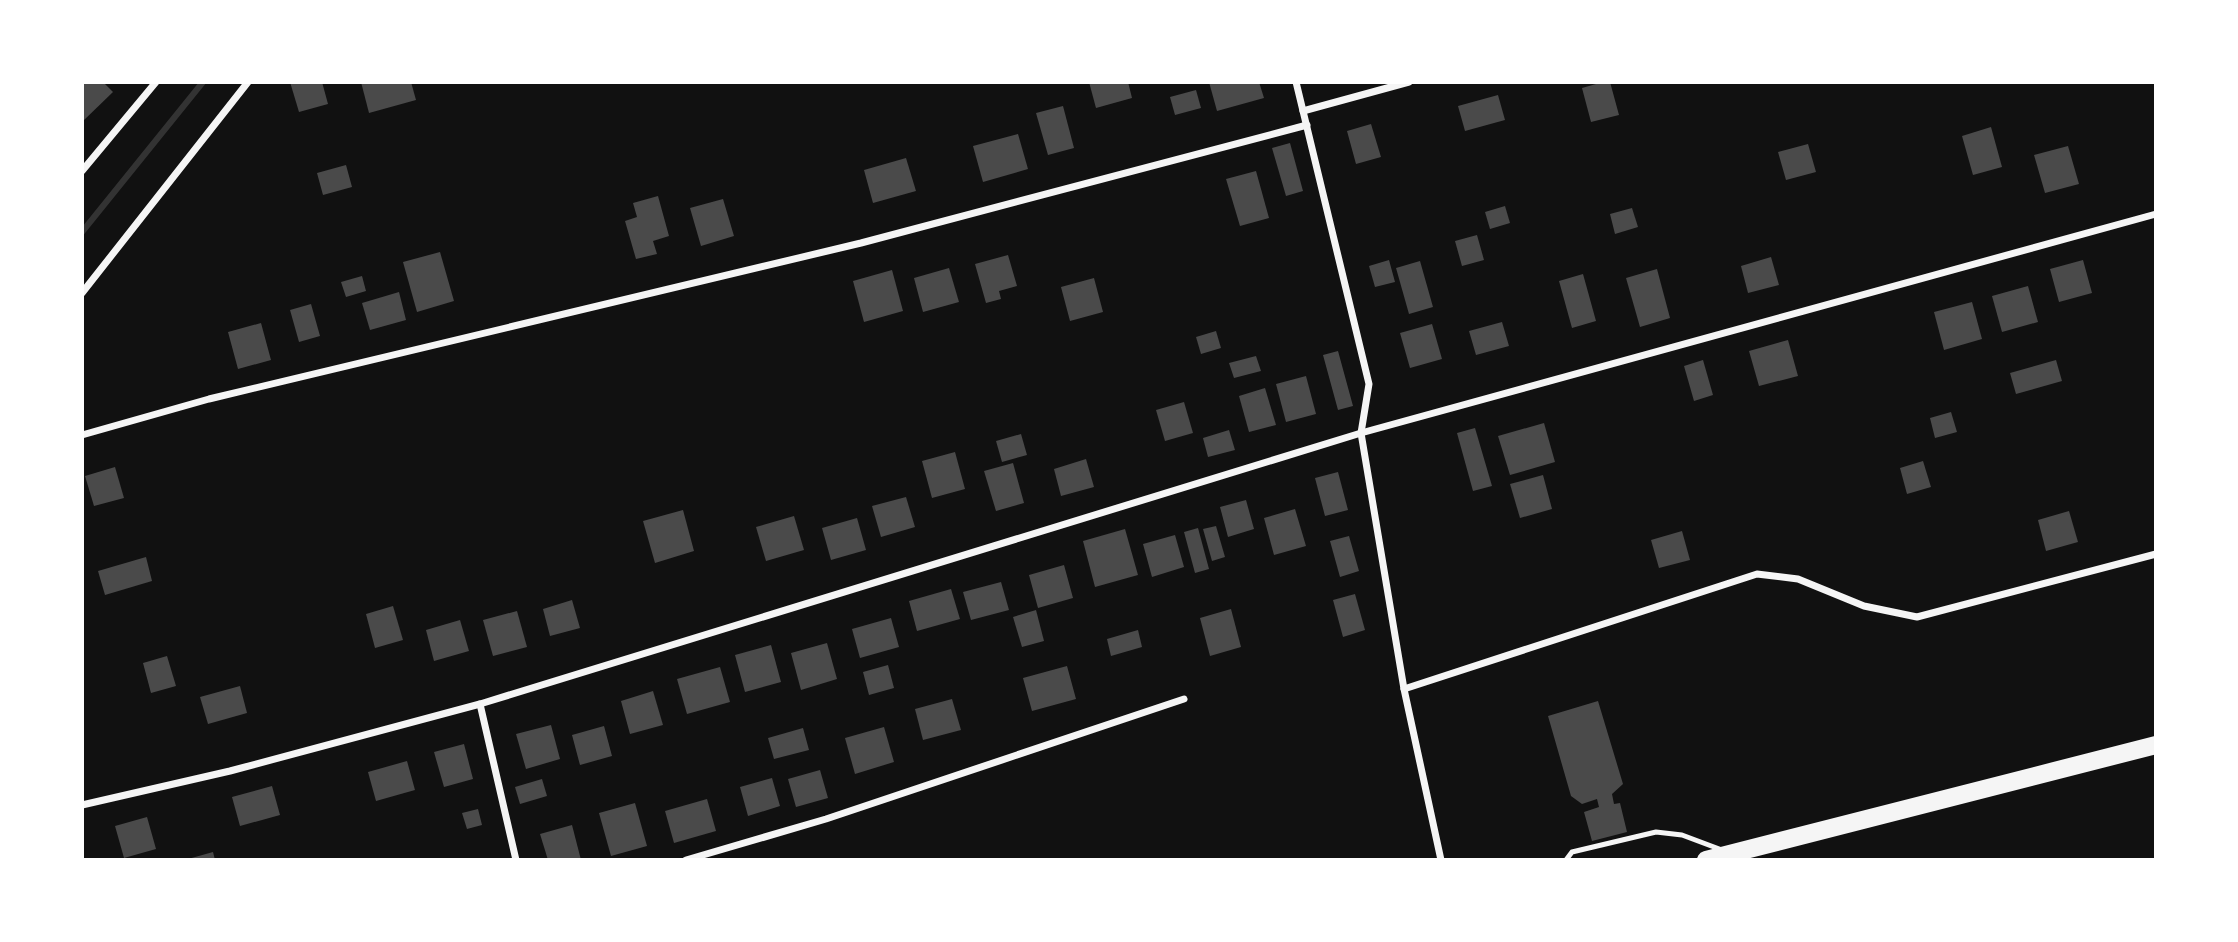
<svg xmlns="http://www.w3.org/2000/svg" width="2238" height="942" font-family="Mulish,sans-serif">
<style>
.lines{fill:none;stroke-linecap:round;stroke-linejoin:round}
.stream{stroke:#333;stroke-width:6}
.building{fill:#4a4a4a}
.service{stroke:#f5f5f5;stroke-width:5}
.minor{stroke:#f5f5f5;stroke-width:7}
.trunk{stroke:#f5f5f5;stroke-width:18}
</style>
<rect width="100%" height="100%" fill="#111"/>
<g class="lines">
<polyline class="stream" points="82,232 203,82"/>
</g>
<g class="building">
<polygon points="82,82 103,82 113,92 82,122"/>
<polygon points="290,82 322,82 328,104 299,112"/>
<polygon points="361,82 411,82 416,100 369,113"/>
<polygon points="1089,82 1128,82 1132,98 1096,108"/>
<polygon points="1209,82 1259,82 1264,98 1217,111"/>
<polygon points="1603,82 1610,82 1619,115 1591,122 1582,88"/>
<polygon points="1196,90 1201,108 1175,115 1170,97"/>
<polygon points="1498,95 1505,120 1465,131 1458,106"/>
<polygon points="1063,106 1074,148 1048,155 1036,113"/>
<polygon points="1371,124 1381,157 1356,164 1347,131"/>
<polygon points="1991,127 2002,167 1973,175 1962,136"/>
<polygon points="1018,134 1028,169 983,182 973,146"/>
<polygon points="1290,143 1303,191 1286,196 1272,148"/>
<polygon points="1808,144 1816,172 1786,180 1778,152"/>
<polygon points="2068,146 2079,184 2045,193 2034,155"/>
<polygon points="906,158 916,191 873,203 864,170"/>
<polygon points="346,165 352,187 323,195 317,173"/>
<polygon points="1256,171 1269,218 1240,226 1226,179"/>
<polygon points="658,196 669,236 653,241 657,254 636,259 625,221 637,217 633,203"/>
<polygon points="723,199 734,236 701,246 690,208"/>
<polygon points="1505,206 1510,223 1490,229 1485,212"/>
<polygon points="1632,208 1638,227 1615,234 1610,214"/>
<polygon points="1477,235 1484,260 1462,266 1455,241"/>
<polygon points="440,252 454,301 417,312 403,262"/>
<polygon points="1008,255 1017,286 999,291 1001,299 986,303 975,264"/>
<polygon points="1771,257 1779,285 1748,293 1741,266"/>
<polygon points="1389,260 1395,282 1375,287 1369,266"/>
<polygon points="2083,260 2092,293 2059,302 2050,269"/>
<polygon points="1420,261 1433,307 1409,314 1396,268"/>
<polygon points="949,268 959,302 923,312 914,278"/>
<polygon points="1657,269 1670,318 1640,327 1626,278"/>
<polygon points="892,270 903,311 864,322 853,281"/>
<polygon points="1583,274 1596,321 1572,328 1559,281"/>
<polygon points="362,276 366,291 346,297 341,282"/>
<polygon points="1094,278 1103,312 1070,321 1061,287"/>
<polygon points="2028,286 2038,322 2002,332 1992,296"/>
<polygon points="399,292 406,320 370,330 362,303"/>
<polygon points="1972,302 1982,339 1944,350 1934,312"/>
<polygon points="311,304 320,336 299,342 290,310"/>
<polygon points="1502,322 1509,346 1476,355 1469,331"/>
<polygon points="261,323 271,360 238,369 228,332"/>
<polygon points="1432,324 1442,359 1410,368 1400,333"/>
<polygon points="1216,331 1221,348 1201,354 1196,337"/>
<polygon points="1788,340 1798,376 1759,386 1749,351"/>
<polygon points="1338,351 1353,406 1338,410 1323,355"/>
<polygon points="1256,356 1261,371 1234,378 1229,363"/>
<polygon points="1703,360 1713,395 1694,401 1684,366"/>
<polygon points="2056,360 2062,381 2016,394 2010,373"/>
<polygon points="1306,376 1316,414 1286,422 1276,384"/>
<polygon points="1265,388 1276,425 1249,432 1239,396"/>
<polygon points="1184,402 1193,433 1165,441 1156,410"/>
<polygon points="1951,412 1957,432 1935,438 1930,418"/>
<polygon points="1544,423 1555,462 1510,475 1498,436"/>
<polygon points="1475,428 1492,486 1473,491 1457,433"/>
<polygon points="1229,430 1235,450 1208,457 1203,438"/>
<polygon points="1021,434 1027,455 1002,462 996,441"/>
<polygon points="955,452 965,489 932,498 922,461"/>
<polygon points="1086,459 1094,487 1061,496 1054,469"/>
<polygon points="1923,461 1931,487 1907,494 1900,468"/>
<polygon points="1013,463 1024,503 996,511 984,471"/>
<polygon points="115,467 124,498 94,506 85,476"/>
<polygon points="1338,472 1348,510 1325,516 1315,478"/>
<polygon points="1543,475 1552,509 1520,518 1510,484"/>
<polygon points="906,497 915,527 881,537 872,506"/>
<polygon points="1246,500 1254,529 1228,537 1220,507"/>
<polygon points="1295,509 1306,546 1274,555 1264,518"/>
<polygon points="683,510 694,551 655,563 643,521"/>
<polygon points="2069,511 2078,542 2046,551 2038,520"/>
<polygon points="794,516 804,550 766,561 756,527"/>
<polygon points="857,518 866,550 831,560 822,528"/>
<polygon points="1216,526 1225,557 1212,561 1203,529"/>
<polygon points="1198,528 1209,569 1195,573 1184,532"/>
<polygon points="1125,529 1138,575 1095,587 1083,541"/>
<polygon points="1682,531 1690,560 1659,568 1651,540"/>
<polygon points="1175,535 1184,567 1152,577 1143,544"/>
<polygon points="1349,536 1359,571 1340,577 1330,541"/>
<polygon points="146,557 152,581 105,595 98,571"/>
<polygon points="1064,565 1073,598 1038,608 1029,575"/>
<polygon points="1001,582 1009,610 971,620 963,592"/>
<polygon points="951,589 960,619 917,631 909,601"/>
<polygon points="1355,594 1365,630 1343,637 1333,600"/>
<polygon points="572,600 580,628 550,636 543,609"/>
<polygon points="393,606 403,640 375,648 366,614"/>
<polygon points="1231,609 1241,647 1210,656 1200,618"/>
<polygon points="1036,610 1044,641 1022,647 1013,617"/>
<polygon points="517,611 527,647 493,656 483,620"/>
<polygon points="891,618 899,647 860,658 852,629"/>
<polygon points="460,620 469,651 434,661 426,630"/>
<polygon points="1138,630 1142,647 1111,656 1107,639"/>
<polygon points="827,643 837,679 801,690 791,653"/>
<polygon points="771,645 781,682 745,692 735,655"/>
<polygon points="167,656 176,686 151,693 143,663"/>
<polygon points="888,665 894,688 869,695 863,672"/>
<polygon points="1067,666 1076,699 1032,711 1023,678"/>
<polygon points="720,667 730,702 687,714 677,679"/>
<polygon points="240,686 247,713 208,724 200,697"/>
<polygon points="653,691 663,725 630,734 621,701"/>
<polygon points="952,699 961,730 923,740 915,709"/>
<polygon points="1598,701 1623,784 1612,794 1614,804 1620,803 1627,832 1592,841 1584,812 1599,807 1597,799 1582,804 1571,796 1548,716"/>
<polygon points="551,725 560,759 526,769 516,734"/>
<polygon points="604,726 612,756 580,765 572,735"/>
<polygon points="884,727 894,762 855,774 845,738"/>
<polygon points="803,728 809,750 774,759 768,738"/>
<polygon points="464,744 473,779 444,787 434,752"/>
<polygon points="407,761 415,790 376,801 368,772"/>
<polygon points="820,770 828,798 796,807 788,779"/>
<polygon points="772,778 780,806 748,816 740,787"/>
<polygon points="542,779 547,796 520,804 515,787"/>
<polygon points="272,786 280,815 240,826 232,797"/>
<polygon points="707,799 716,831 674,843 665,811"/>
<polygon points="635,803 647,846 611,856 599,813"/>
<polygon points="478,809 482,825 467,829 462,813"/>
<polygon points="147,817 156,849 124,858 115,826"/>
<polygon points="572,825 581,860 548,860 540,834"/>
<polygon points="213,852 215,860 189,860 188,859"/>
</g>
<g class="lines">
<polyline class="service" points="1566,860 1572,852 1656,832 1682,835 1722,850"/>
<g class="minor">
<polyline points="1296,82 1369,384 1361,433 1404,689 1441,860"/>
<polyline points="1303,111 1409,82"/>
<polyline points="82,171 156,82"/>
<polyline points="82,293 248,82"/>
<polyline points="82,435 209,399 861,243 1307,125"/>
<polyline points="1404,689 1757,574 1798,579 1864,606 1917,617 2156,554"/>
<polyline points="480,704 516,860"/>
<polyline points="82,805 230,771 480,704 1361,433 2156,214"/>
<polyline points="686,860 826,819 1184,699"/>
</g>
<polyline class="trunk" points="1706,860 2156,745"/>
</g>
<rect width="2238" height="942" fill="none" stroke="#ffffff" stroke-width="168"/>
</svg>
